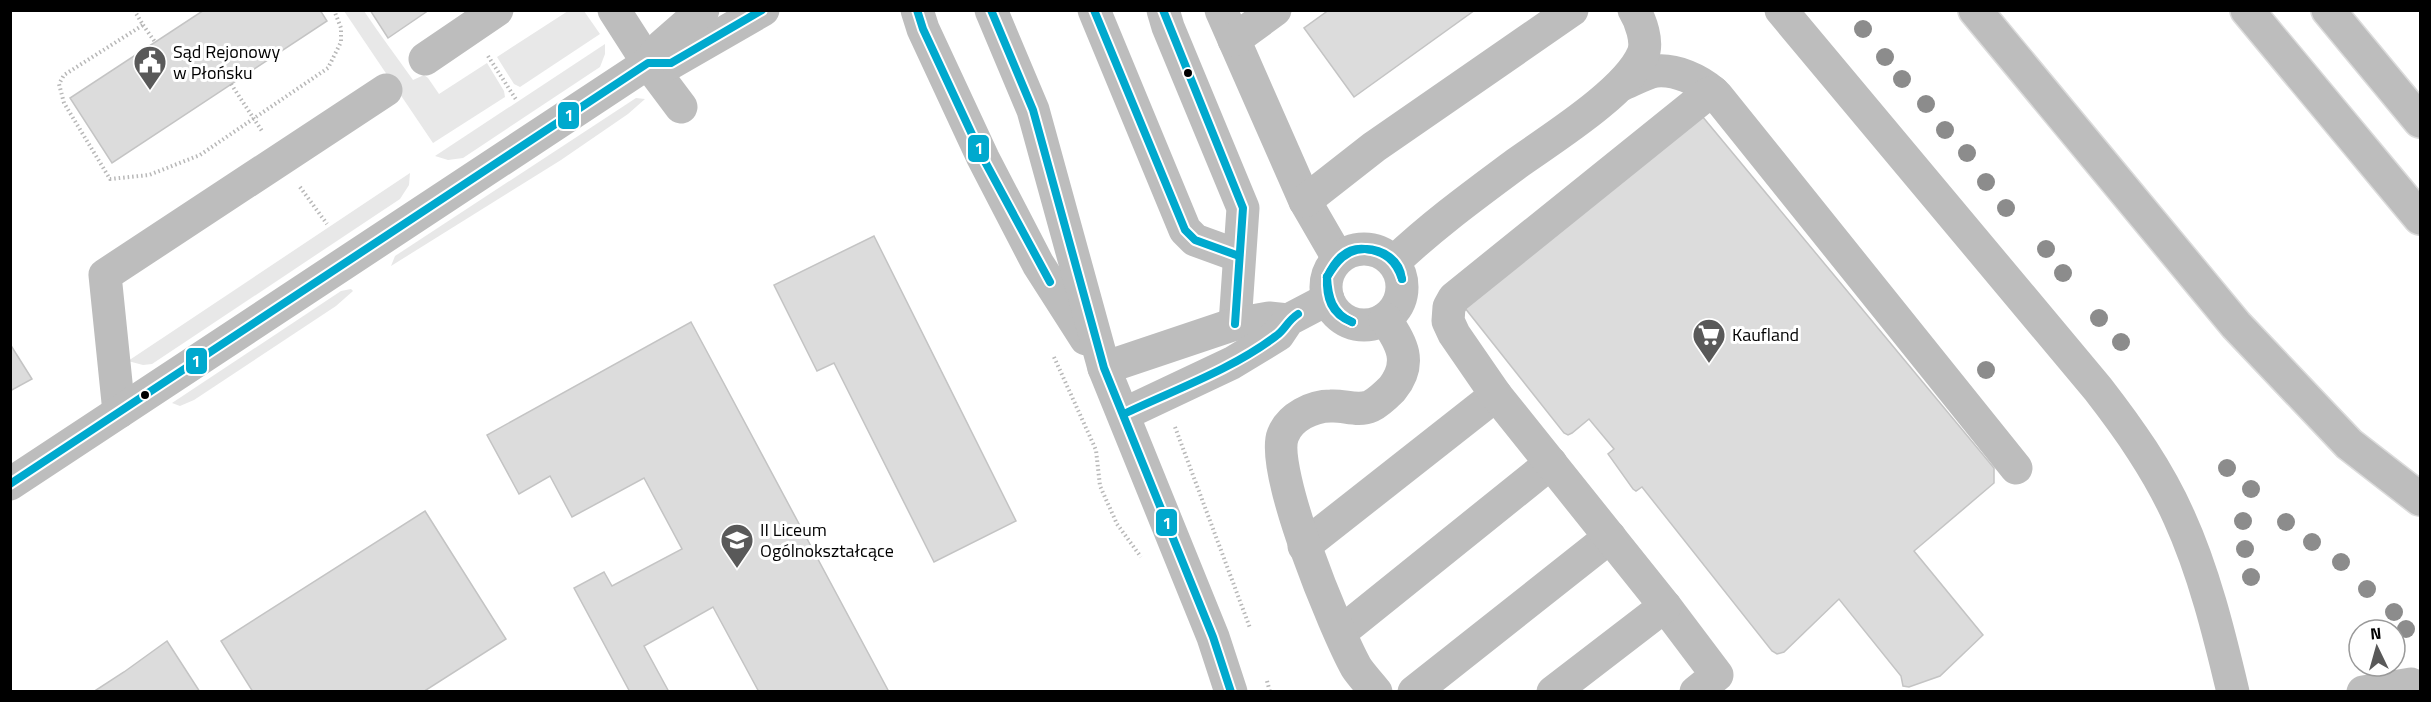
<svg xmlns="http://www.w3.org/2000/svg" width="2431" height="702" font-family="'Titillium Web',sans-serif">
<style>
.green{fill:#e8e8e8}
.building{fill:#dcdcdc;stroke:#c4c4c4;stroke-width:1.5}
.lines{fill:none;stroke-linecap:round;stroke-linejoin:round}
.highway-casing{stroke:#dbdbdb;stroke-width:36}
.path{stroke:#b8b8b8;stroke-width:4;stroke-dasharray:1.5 3;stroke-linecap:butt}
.minor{stroke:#bdbdbd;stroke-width:33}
.highway{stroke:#bdbdbd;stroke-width:33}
.bus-1-casing{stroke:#fff;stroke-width:12}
.bus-1{stroke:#00a9ce;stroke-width:8}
.tree{fill:#8c8c8c}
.bus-dot{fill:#000;stroke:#fff;stroke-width:2}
.labels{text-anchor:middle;stroke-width:6;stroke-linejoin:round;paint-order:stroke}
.poi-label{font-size:18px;fill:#000;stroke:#fff;text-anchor:start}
.line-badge{stroke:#fff;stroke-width:2}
.badge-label{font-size:16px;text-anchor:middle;font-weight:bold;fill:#fff}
</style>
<rect width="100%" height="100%" fill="#fff"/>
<g class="green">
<path d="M344 11H364C380 35 396 56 413 80L424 75 428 78 439 94 487 63 504 91 505 97 433 143Z"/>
<polygon points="568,11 584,11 600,34 520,87 514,84 497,57"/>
<polygon points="605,44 605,54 600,67 463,158 448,160 435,156"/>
<polygon points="636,98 645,99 628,114 561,160 391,266 395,256"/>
<polygon points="410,173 409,185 400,199 152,364 143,365 128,361"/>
<polygon points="351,289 353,291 336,306 194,400 180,406 172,403 341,291"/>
</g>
<g class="building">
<polygon points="204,10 320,10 327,21 112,163 70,98"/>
<polygon points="370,10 429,10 388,38"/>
<polygon points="1325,10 1475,10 1354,97 1304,28 1326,12"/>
<polygon points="1702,116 1994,468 1994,483 1914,551 1983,635 1940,676 1909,687 1903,686 1901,676 1839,599 1784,652 1777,654 1772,651 1642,487 1636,491 1633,489 1608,454 1614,449 1589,419 1572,433 1568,435 1564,433 1465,308"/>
<polygon points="874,236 1016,521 934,562 834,363 817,371 774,285"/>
<polygon points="691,322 889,692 759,692 713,607 644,646 669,692 630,692 574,588 604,572 612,586 682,549 644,478 572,517 550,476 519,494 487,435"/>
<polygon points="10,344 32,379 10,391"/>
<polygon points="425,511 506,639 423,692 253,692 221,641"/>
<polygon points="167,641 200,692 93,692 124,672"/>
</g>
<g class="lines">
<defs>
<g id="highway">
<polyline points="1975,10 2236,325 2349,444 2420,499"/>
<polyline points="2247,10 2420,218"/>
<polyline points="2328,10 2420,121"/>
</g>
</defs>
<use href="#highway" class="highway-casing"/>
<g class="path">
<polyline points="134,10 143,25 64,75 59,84 64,103 110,179 149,175 200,155 328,68 341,42 341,28 334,10"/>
<polyline points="143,25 155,42"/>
<polyline points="488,56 517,101"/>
<polyline points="231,84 262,131"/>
<polyline points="300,187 327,224"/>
<polyline points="1054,357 1096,450 1100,486 1117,524 1141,557"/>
<polyline points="1175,427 1250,628"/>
<polyline points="1267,681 1270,692"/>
</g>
<g class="minor">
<polyline points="614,10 648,63 681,107"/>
<polyline points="917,10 923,29 983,158 1038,264 1086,339"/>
<polyline points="991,10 1033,110 1104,368 1213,637 1231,692"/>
<polyline points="1094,10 1185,230 1195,240 1239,256"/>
<polyline points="1163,10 1168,27 1243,208 1235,324"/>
<polyline points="1221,10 1305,201 1338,258"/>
<path d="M1781 10 2098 389C2129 429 2158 470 2179 517 2204 572 2219 633 2233 692"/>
<polyline points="1234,40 1275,10"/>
<polyline points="425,59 497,10"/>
<polyline points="648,63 671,63 763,10"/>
<path d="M1621 85C1631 81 1645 73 1656 71 1676 69 1699 80 1713 92"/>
<polyline points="1305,201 1374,147 1572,10"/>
<circle cx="1364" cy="287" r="38"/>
<path d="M1394 262C1433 225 1473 196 1516 164 1551 139 1627 92 1643 54 1648 42 1641 21 1634 10"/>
<polyline points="1104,368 1235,324 1269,318 1288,320"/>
<polyline points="119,412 105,275 386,90"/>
<polyline points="1124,414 1232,363 1278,335 1288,320 1328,299"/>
<polyline points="10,484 648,63 662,46 703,10"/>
<polyline points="1304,546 1496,395"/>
<polyline points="1665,606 1717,675 1696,692"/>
<polyline points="1341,632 1551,463"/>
<path d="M1376 692C1370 684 1361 675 1356 667 1336 631 1269 469 1283 435 1290 417 1312 406 1331 406 1344 405 1358 412 1371 406 1379 402 1386 395 1392 389 1413 363 1402 343 1385 319"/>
<polyline points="1414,692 1610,537"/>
<polyline points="1553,692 1665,606 1496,395 1454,334 1448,321 1449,307 1454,298 1706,95 1713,92 1718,97 2016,468"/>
<polyline points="2363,692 2411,684 2420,688"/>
</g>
<use href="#highway" class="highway"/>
<defs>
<g id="bus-1">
<polyline points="917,10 923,29 983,158 1050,282"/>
<polyline points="991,10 1033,110 1104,368 1213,637 1231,692"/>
<polyline points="1094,10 1185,230 1195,240 1239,256"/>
<polyline points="1163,10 1243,208 1235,324"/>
<path d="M1365 249C1383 249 1400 260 1402 279"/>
<path d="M1365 249C1385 251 1396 261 1402 279"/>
<path d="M1327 277C1328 297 1332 313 1352 322"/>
<path d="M1327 277C1326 298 1331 314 1352 322"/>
<path d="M1327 277C1335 261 1345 247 1365 249"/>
<path d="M1327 277C1336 262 1346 249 1365 249"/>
<path d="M1124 414C1174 390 1231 370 1276 336 1285 330 1287 321 1298 314"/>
<polyline points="10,484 648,63 671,63 762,10"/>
</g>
</defs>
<use href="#bus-1" class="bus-1-casing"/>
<use href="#bus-1" class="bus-1"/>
</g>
<g class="tree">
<circle cx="1863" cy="29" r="9"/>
<circle cx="1885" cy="57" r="9"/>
<circle cx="1902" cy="79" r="9"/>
<circle cx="1926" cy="104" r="9"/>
<circle cx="1945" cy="130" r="9"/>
<circle cx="1967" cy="153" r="9"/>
<circle cx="1986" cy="182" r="9"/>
<circle cx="2006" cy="208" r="9"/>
<circle cx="2046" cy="249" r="9"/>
<circle cx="2063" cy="273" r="9"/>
<circle cx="2099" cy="318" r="9"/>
<circle cx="2121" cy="342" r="9"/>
<circle cx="1986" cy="370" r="9"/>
<circle cx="2227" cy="468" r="9"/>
<circle cx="2251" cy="489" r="9"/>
<circle cx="2243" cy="521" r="9"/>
<circle cx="2286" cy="522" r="9"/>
<circle cx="2312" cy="542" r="9"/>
<circle cx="2245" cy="549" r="9"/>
<circle cx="2341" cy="562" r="9"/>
<circle cx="2251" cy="577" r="9"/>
<circle cx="2367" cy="589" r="9"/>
<circle cx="2394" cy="612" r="9"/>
<circle cx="2406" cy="629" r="9"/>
</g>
<defs>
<symbol id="civic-pin" viewBox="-11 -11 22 30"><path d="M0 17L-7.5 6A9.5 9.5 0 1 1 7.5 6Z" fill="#595959" stroke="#fff"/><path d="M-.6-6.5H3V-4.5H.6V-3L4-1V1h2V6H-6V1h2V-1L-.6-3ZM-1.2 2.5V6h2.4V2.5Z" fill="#fff"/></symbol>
<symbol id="supermarket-pin" viewBox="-11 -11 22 30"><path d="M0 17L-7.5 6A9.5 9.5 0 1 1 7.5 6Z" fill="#595959" stroke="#fff"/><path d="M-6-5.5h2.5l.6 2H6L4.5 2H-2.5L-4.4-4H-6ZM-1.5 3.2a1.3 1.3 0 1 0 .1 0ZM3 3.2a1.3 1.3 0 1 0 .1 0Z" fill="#fff"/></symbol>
<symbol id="school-pin" viewBox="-11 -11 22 30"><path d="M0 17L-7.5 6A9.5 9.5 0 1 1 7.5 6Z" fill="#595959" stroke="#fff"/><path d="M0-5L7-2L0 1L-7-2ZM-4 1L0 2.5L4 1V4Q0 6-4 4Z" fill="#fff"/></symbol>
</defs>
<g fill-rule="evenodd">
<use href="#civic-pin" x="131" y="43" width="38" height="52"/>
<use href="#supermarket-pin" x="1690" y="316" width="38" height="52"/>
<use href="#school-pin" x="718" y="521" width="38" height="52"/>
</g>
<g class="bus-dot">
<circle cx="1188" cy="73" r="5"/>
<circle cx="145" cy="395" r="5"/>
</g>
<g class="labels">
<g class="poi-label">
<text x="173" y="58">Sąd Rejonowy<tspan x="173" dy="21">w Płońsku</tspan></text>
<text x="1732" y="341">Kaufland</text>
<text x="760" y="536">II Liceum<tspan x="760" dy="21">Ogólnokształcące</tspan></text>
</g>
</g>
<g class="line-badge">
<rect x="557" y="101" width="23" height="29" rx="6" fill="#00a9ce"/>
<rect x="967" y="134" width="23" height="29" rx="6" fill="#00a9ce"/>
<rect x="185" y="347" width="23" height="28" rx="6" fill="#00a9ce"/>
<rect x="1155" y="508" width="23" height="29" rx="6" fill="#00a9ce"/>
</g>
<g class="badge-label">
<text x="569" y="121">1</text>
<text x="979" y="154">1</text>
<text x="196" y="367">1</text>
<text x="1167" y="529">1</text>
</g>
<rect width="2431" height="702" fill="none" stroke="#000000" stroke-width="24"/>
<g transform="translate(2377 648) rotate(355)"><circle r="28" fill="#ffffff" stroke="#999999" stroke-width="1.5"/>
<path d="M0-4.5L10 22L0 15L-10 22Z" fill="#595959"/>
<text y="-9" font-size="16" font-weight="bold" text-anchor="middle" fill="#000000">N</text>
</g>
</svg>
